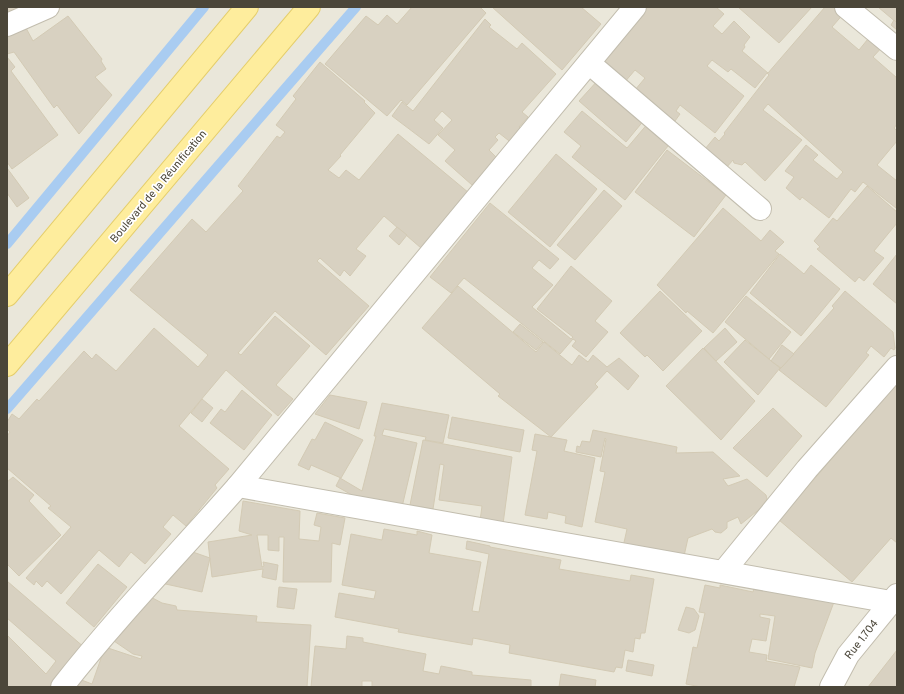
<svg xmlns="http://www.w3.org/2000/svg" width="904" height="694" font-family="Overpass,sans-serif">
<style>
.residential{fill:#eae7da}
.lines{fill:none;stroke-linecap:round;stroke-linejoin:round}
.stream{stroke:#a9ccf1;stroke-width:10}
.building{fill:#d8d1c1;stroke:#d3cab4}
.minor-casing{stroke:#c2bdae;stroke-width:24}
.tertiary-casing{stroke:#c2bdae;stroke-width:24}
.primary-casing{stroke:#e5ce6b;stroke-width:24}
.minor{stroke:#fff;stroke-width:22}
.tertiary{stroke:#fff;stroke-width:22}
.primary{stroke:#feed9d;stroke-width:22}
.labels{text-anchor:middle;stroke-width:3.5;stroke-linejoin:round;paint-order:stroke}
.street-label{font-size:11px;fill:#4b4639;stroke:#fff}
</style>
<rect width="100%" height="100%" fill="#f6f4ec"/>
<rect class="residential" x="7" y="7" width="890" height="680"/>
<g class="lines">
<g class="stream">
<polyline points="7,244 204,7"/>
<polyline points="7,409 356,7"/>
</g>
</g>
<g class="building">
<polygon points="7,7 25,7 7,20"/>
<polygon points="412,7 480,7 486,13 407,105 401,100 387,116 325,64 366,16 378,25 387,15 397,24"/>
<polygon points="492,7 581,7 601,24 562,70"/>
<polygon points="644,7 716,7 724,14 713,26 722,34 734,21 750,37 744,45 745,47 742,51 768,73 825,7 839,7 845,12 832,27 859,50 872,34 884,45 873,57 897,78 897,124 894,128 897,131 897,141 877,165 897,181 896,208 863,182 855,192 851,189 829,218 802,197 800,200 786,188 794,177 785,171 806,145 818,155 813,160 837,179 843,172 768,104 763,110 802,140 765,181 745,162 742,165 734,163 733,160 726,168 705,149 715,137 719,141 725,134 724,133 769,75 767,73 755,88 731,69 728,72 712,60 707,66 744,96 715,133 680,105 676,111 680,114 675,121 635,90 645,78 635,70 624,83 599,60"/>
<polygon points="738,7 812,7 779,43"/>
<polygon points="878,7 897,7 897,23"/>
<polygon points="68,16 102,59 101,61 106,69 95,77 112,95 79,134 57,105 54,108 14,52 7,54 7,36 26,28 33,41"/>
<polygon points="485,19 491,25 489,27 517,49 522,43 556,74 522,112 528,117 519,127 525,132 513,144 499,133 495,137 498,140 489,150 497,158 472,185 445,161 455,150 438,135 452,120 442,111 434,120 443,128 429,144 392,116 402,102 413,111"/>
<polygon points="894,20 897,23 897,30 891,25"/>
<polygon points="7,57 15,67 11,71 58,135 12,169 7,162"/>
<polygon points="320,62 365,101 364,102 375,113 340,155 341,156 328,170 339,178 346,170 359,180 398,134 469,193 421,248 384,216 356,249 366,256 350,276 344,270 340,276 320,258 317,261 369,306 326,355 275,311 238,353 241,355 275,316 310,346 276,385 293,399 278,416 226,370 179,426 229,469 215,485 217,488 186,526 173,515 163,527 171,534 145,564 131,552 119,567 99,550 61,594 47,581 42,587 36,581 34,585 26,578 71,527 48,508 51,506 7,468 7,436 10,432 7,429 7,422 12,414 19,419 37,399 39,401 84,351 92,359 96,354 116,371 154,328 198,367 208,355 130,290 192,219 206,232 243,191 238,186 277,136 280,138 285,132 276,125 296,99 293,96"/>
<polygon points="599,79 645,119 626,142 579,101"/>
<polygon points="582,111 627,148 649,122 672,141 625,200 572,157 581,146 564,132"/>
<polygon points="667,150 726,195 694,237 635,192"/>
<polygon points="556,154 597,189 550,247 508,212"/>
<polygon points="7,168 29,198 17,207 7,193"/>
<polygon points="867,186 897,212 897,223 874,251 884,258 864,281 859,277 855,282 817,249 820,247 814,241 833,218 837,221"/>
<polygon points="604,190 622,206 575,260 557,245"/>
<polygon points="490,203 559,259 550,269 539,260 532,268 553,285 532,307 571,339 573,337 537,309 571,266 612,301 595,321 608,332 586,357 572,346 576,341 573,339 560,354 464,278 451,293 430,277"/>
<polygon points="723,208 761,241 770,230 784,242 775,251 779,254 713,333 687,311 686,313 657,285"/>
<polygon points="397,227 407,235 399,245 389,236"/>
<polygon points="780,254 804,274 811,265 840,289 801,336 750,293"/>
<polygon points="897,254 897,304 873,284"/>
<polygon points="458,286 536,352 544,342 572,365 579,355 588,362 593,355 607,367 619,358 639,376 628,390 607,371 595,384 598,387 551,437 498,396 500,394 422,328"/>
<polygon points="660,291 702,331 663,371 647,355 645,357 620,333"/>
<polygon points="845,291 893,332 895,348 894,350 891,348 884,357 871,346 866,353 869,355 826,407 779,370 834,308 832,306"/>
<polygon points="746,296 791,332 769,359 725,322"/>
<polygon points="520,324 543,342 536,350 513,332"/>
<polygon points="725,328 737,342 716,361 704,348"/>
<polygon points="745,340 780,368 758,395 724,362"/>
<polygon points="782,345 794,354 781,368 771,361"/>
<polygon points="703,348 755,401 721,440 666,386"/>
<polygon points="897,383 897,543 891,538 852,582 779,520"/>
<polygon points="242,390 272,415 244,450 210,423 221,409 225,412"/>
<polygon points="330,395 367,402 359,429 315,414"/>
<polygon points="202,399 213,408 202,422 191,413"/>
<polygon points="382,403 449,415 443,443 425,440 426,437 384,429 382,435 417,443 402,507 359,496 359,499 336,486 340,478 362,491 376,436 374,436"/>
<polygon points="773,408 802,436 767,477 733,448"/>
<polygon points="452,417 524,430 520,452 448,438"/>
<polygon points="325,422 363,440 341,478 311,465 309,470 298,465 312,439 315,440"/>
<polygon points="593,430 677,447 676,453 713,452 740,476 723,479 728,486 747,479 766,495 767,499 761,508 741,524 738,517 727,522 727,528 721,533 715,532 712,529 688,538 684,556 623,547 627,529 595,522 605,472 600,471 606,439 605,438 601,457 576,452 577,446 580,447 582,441 590,442"/>
<polygon points="535,434 567,440 564,451 595,458 582,527 565,523 566,516 548,512 547,519 525,515 537,451 532,450"/>
<polygon points="423,440 512,457 503,524 480,521 482,506 439,500 444,465 440,464 433,509 410,505"/>
<polygon points="13,477 34,495 29,501 61,535 19,576 7,564 7,482"/>
<polygon points="243,501 300,511 299,539 319,541 321,527 314,525 317,513 345,518 340,545 332,543 331,582 283,582 284,537 279,537 279,551 268,550 268,535 257,535 262,567 264,566 263,562 278,565 276,580 262,577 263,569 212,577 208,542 252,535 239,531"/>
<polygon points="384,529 417,535 417,531 432,535 429,553 481,562 472,611 479,612 489,554 466,549 467,541 490,546 490,547 561,560 559,569 630,581 631,575 654,579 645,633 641,633 640,639 635,638 633,652 625,650 622,668 616,667 614,672 509,653 510,645 473,638 472,645 398,632 399,629 335,617 339,593 374,599 376,591 342,585 351,534 382,540"/>
<polygon points="187,550 210,558 202,592 161,583"/>
<polygon points="98,564 127,587 94,627 66,603"/>
<polygon points="7,581 85,648 51,687 7,687 7,635 46,674 56,661 7,618"/>
<polygon points="705,585 720,588 720,585 753,592 754,588 834,602 815,653 812,668 768,659 775,616 760,614 760,617 770,619 766,641 752,639 749,652 767,655 766,661 800,667 794,687 701,687 686,684 693,647 697,648 705,613 699,612"/>
<polygon points="279,587 297,589 294,609 277,607"/>
<polygon points="145,594 162,603 176,606 177,610 257,616 256,622 311,625 307,687 67,687 71,676 92,684 105,647 141,659 142,656 133,654 111,639"/>
<polygon points="686,607 694,609 699,616 695,630 689,633 678,630"/>
<polygon points="347,636 363,638 363,642 426,654 423,671 439,674 441,666 472,672 472,675 531,680 531,687 372,687 372,681 362,681 362,687 311,687 315,646 346,649"/>
<polygon points="897,650 897,687 868,687"/>
<polygon points="628,660 654,665 652,676 626,671"/>
<polygon points="561,674 596,680 595,687 559,687"/>
</g>
<g class="lines">
<defs>
<g id="minor">
<polyline points="846,7 897,49"/>
<polyline points="7,25 48,7"/>
<polyline points="589,63 760,209"/>
<polyline points="238,486 891,602"/>
<polyline points="724,571 807,469 897,367"/>
<path d="M62 687C117 617 179 553 238 486L635 7"/>
</g>
<polyline id="tertiary" points="831,687 848,655 897,595"/>
<g id="primary">
<polyline points="7,295 247,7"/>
<polyline points="7,365 309,7"/>
</g>
</defs>
<use href="#minor" class="minor-casing"/>
<use href="#tertiary" class="tertiary-casing"/>
<use href="#primary" class="primary-casing"/>
<use href="#minor" class="minor"/>
<use href="#tertiary" class="tertiary"/>
<use href="#primary" class="primary"/>
</g>
<g class="labels">
<g class="street-label">
<text transform="translate(158 186) rotate(-50)" y="4">Boulevard de la Réunification</text>
<text transform="translate(861 639) rotate(-52)" y="4">Rue 1.704</text>
</g>
</g>
<rect width="904" height="694" fill="none" stroke="#4b4639" stroke-width="16"/>
</svg>
